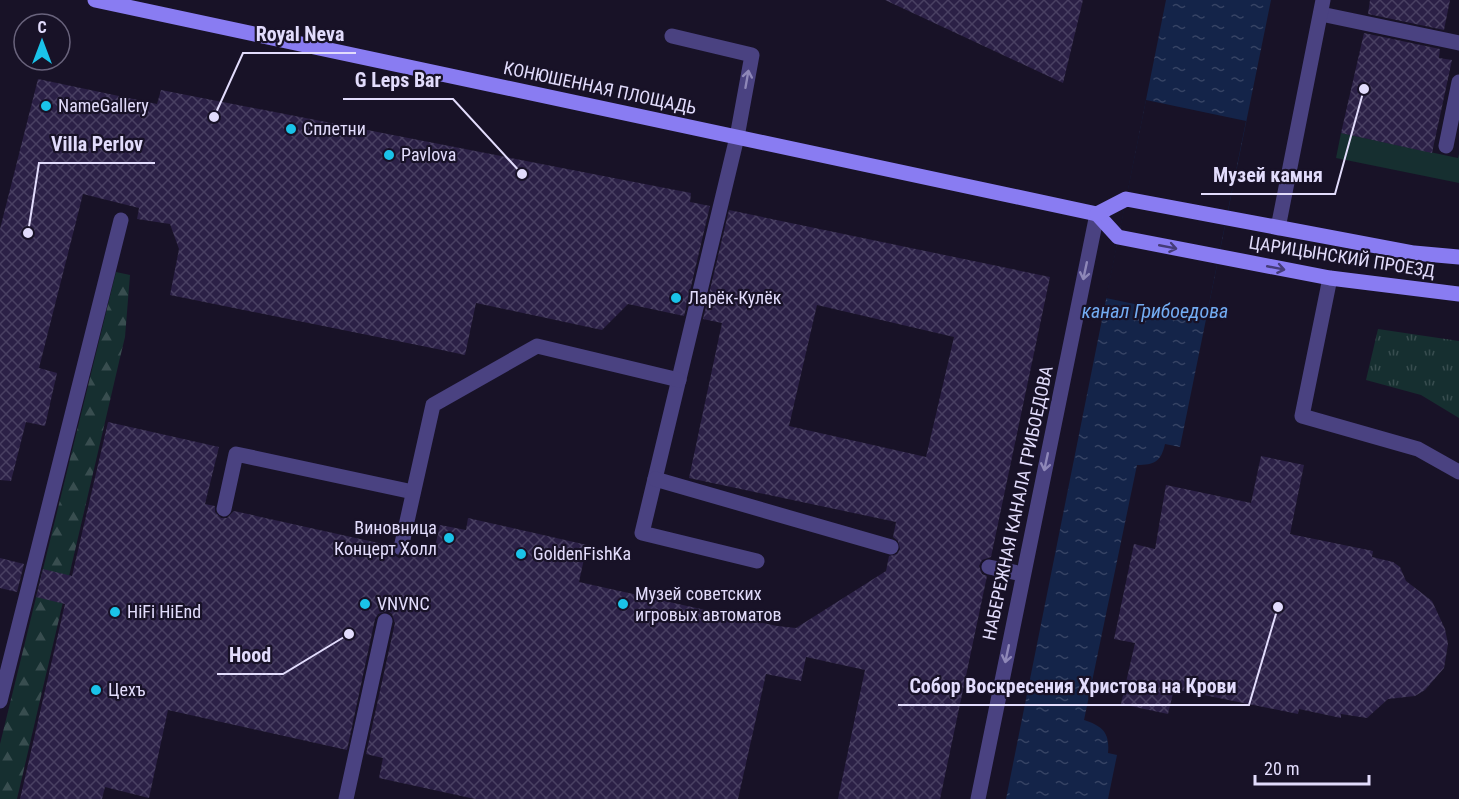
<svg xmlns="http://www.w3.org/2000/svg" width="1459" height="799" font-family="'Roboto Condensed',sans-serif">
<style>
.green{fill:#162f30}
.forest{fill:url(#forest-firs)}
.park{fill:url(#park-tufts)}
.water{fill:url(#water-ripples)}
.pier{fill:#181227}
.building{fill:url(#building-cross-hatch);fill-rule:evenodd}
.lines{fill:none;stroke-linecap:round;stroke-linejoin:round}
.service{stroke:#4a4281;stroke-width:15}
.pedestrian{stroke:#4a4281;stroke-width:15}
.minor{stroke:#4a4281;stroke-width:15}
.secondary{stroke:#897cf2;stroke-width:15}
.oneway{stroke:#8e87b8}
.oneway2{stroke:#453c78}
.poi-dot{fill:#1ac3e9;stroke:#181227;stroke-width:2}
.labels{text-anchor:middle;stroke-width:4.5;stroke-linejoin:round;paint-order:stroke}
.street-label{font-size:18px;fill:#e2dcfc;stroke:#181227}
.poi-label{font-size:18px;fill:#e2dcfc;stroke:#181227;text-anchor:start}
.water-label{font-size:20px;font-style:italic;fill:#73acf2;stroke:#181227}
.leader{fill:none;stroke:#e2dcfc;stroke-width:2}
.callout-dot{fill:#e2dcfc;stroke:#181227;stroke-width:2}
.callout-label{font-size:20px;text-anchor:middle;font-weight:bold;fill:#e2dcfc;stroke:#181227;stroke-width:4.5;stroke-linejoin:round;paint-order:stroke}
</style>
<defs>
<pattern id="forest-firs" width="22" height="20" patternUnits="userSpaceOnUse" patternTransform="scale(1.5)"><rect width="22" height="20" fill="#162f30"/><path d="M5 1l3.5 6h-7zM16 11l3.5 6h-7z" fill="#384d4f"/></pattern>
<pattern id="park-tufts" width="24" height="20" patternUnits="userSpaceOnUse" patternTransform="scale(1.5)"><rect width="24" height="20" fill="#162f30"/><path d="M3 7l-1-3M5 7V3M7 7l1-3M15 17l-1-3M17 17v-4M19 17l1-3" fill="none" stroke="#384d4f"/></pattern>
<pattern id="water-ripples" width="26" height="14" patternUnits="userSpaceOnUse" patternTransform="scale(1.5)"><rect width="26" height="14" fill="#142449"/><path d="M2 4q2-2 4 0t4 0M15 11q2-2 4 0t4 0" fill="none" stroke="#364364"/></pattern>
<pattern id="building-cross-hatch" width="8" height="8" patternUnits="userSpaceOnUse" patternTransform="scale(1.5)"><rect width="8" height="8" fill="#2b2046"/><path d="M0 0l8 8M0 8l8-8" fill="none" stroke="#494062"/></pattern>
</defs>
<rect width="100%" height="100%" fill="#181227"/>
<polygon class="green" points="1341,133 1458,158 1459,154 1459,183 1336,158"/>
<polygon class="forest" points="116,272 130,275 125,337 119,362 17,799 0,799 0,744"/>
<polygon class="park" points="1378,329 1459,341 1459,418 1421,395 1366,380"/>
<path class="water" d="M1166 0H1271L1180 447 1165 444C1161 462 1154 465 1137 465L1084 720C1102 726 1110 732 1108 753L1117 755 1108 799H1006Z"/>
<polygon class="pier" points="1146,100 1246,121 1206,319 1106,298"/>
<g class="building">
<polygon points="885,0 1083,0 1063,83"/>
<polygon points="1370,0 1450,0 1444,30 1368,14"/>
<polygon points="1364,33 1440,49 1439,58 1452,60 1432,153 1341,133"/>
<polygon points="38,79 157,104 161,90 691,193 690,202 710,206 684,316 628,304 602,330 476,303 465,355 437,349 170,295 179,249 170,224 137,219 139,208 83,194 39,368 57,373 45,426 26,422 11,481 0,480 0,229"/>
<path d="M729 210 1050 277 991 557 982 560 979 566 982 574 987 576 940 799H838L865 670 806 657 801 681 766 674 738 799H475L379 778 383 758 366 754 395 623 392 614 387 611 378 614 375 619 347 750 168 710 149 798 105 787 102 799H20L65 604 36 597 43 569 72 576 108 422 219 447 205 504 215 506V512L221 518H227L234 511 392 546 394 555 399 558 408 555 411 550 433 555 440 525 466 530 468 518 587 545 579 582 777 626 796 628 886 571 889 556 897 554 900 549 898 541 893 537 896 522 689 478 722 323 703 319ZM817 305 954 337 926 457 789 426Z"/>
<polygon points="1261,456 1304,465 1290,534 1373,551 1372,557 1393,562 1400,567 1406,581 1432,601 1445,629 1448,644 1444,668 1425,690 1415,696 1388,699 1367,718 1341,714 1341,718 1299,709 1298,714 1174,689 1168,714 1121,704 1135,643 1114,639 1134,544 1155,549 1166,485 1251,503"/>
<polygon points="0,558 24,564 17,592 0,588"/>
</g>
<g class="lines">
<g class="service">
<polyline points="1321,14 1459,43"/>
<polyline points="672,36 752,55 737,137 642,533 757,561"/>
<polyline points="1446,146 1459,82"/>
<polyline points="655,479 891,547"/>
<polyline points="224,509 236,454 413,492"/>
<polyline points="401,548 433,405 537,346 679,380"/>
<polyline points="989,567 1023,574"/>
<polyline points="0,701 121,220"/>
<polyline points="346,799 385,621"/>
</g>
<polyline class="pedestrian" points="1330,278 1302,416 1418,449 1459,472"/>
<g class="minor">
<polyline points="1278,228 1323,0"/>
<polyline points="978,799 1097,214"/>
</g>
<g class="secondary">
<polyline points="95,0 1097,214"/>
<polyline points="1097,214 1118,237 1330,278 1459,294"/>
<polyline points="1097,214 1126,199 1414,253 1459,257"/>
</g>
</g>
<defs><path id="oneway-shaft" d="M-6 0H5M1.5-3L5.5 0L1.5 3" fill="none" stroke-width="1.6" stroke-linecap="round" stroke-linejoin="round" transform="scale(1.5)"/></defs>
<g class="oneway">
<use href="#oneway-shaft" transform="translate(747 79) rotate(-80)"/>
<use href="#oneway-shaft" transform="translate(1085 271) rotate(102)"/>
<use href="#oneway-shaft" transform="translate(1046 462) rotate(102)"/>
<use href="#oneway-shaft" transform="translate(1007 654) rotate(102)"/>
</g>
<g class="oneway2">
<use href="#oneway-shaft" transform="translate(1168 247) rotate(11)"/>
<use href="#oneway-shaft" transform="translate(1276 268) rotate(11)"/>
</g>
<g class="poi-dot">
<circle cx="46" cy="106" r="6"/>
<circle cx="291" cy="129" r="6"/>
<circle cx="389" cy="155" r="6"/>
<circle cx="676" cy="298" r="6"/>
<circle cx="449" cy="538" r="6"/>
<circle cx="521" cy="554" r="6"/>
<circle cx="365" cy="604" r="6"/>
<circle cx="623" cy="604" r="6"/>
<circle cx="115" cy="612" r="6"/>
<circle cx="96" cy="690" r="6"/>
</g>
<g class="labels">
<g class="street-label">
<text transform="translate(600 88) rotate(12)" y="6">КОНЮШЕННАЯ ПЛОЩАДЬ</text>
<text transform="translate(1342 257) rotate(9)" y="6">ЦАРИЦЫНСКИЙ ПРОЕЗД</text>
<text transform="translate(1018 503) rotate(-78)" y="6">НАБЕРЕЖНАЯ КАНАЛА ГРИБОЕДОВА</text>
</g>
<g class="poi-label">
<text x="58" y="112">NameGallery</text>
<text x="303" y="135">Сплетни</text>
<text x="401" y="161">Pavlova</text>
<text x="688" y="304">Ларёк-Кулёк</text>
<text x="437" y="534" text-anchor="end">Виновница<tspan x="437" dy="21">Концерт Холл</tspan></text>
<text x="533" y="560">GoldenFishKa</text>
<text x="635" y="600">Музей советских<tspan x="635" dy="21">игровых автоматов</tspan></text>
<text x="377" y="610">VNVNC</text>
<text x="127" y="618">HiFi HiEnd</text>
<text x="108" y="696">Цехъ</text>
</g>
<g class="water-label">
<text x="1155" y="318">канал Грибоедова</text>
</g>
</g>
<path class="leader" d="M214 117L243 53H356M522 174L453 99H343M28 233L39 163H155M1364 89L1335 194H1201M349 634L283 674H217M1278 607L1249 705H898"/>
<g class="callout-dot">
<circle cx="214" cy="117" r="6"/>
<circle cx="522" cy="174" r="6"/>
<circle cx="28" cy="233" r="6"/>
<circle cx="1364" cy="89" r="6"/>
<circle cx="349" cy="634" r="6"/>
<circle cx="1278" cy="607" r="6"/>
</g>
<g class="callout-label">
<text x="300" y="41">Royal Neva</text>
<text x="398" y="87">G Leps Bar</text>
<text x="97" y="151">Villa Perlov</text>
<text x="1268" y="182">Музей камня</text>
<text x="250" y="662">Hood</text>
<text x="1073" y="693">Собор Воскресения Христова на Крови</text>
</g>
<g transform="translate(42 42)"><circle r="28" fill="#181227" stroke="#69637c" stroke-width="1.5"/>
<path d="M0-4.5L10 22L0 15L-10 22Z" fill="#1ac3e9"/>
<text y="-9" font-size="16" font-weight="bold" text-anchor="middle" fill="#e2dcfc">С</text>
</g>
<path d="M1255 775v9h114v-9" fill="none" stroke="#e2dcfc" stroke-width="3"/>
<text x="1264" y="775" font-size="18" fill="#e2dcfc" stroke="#181227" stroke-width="4.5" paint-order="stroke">20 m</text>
</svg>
